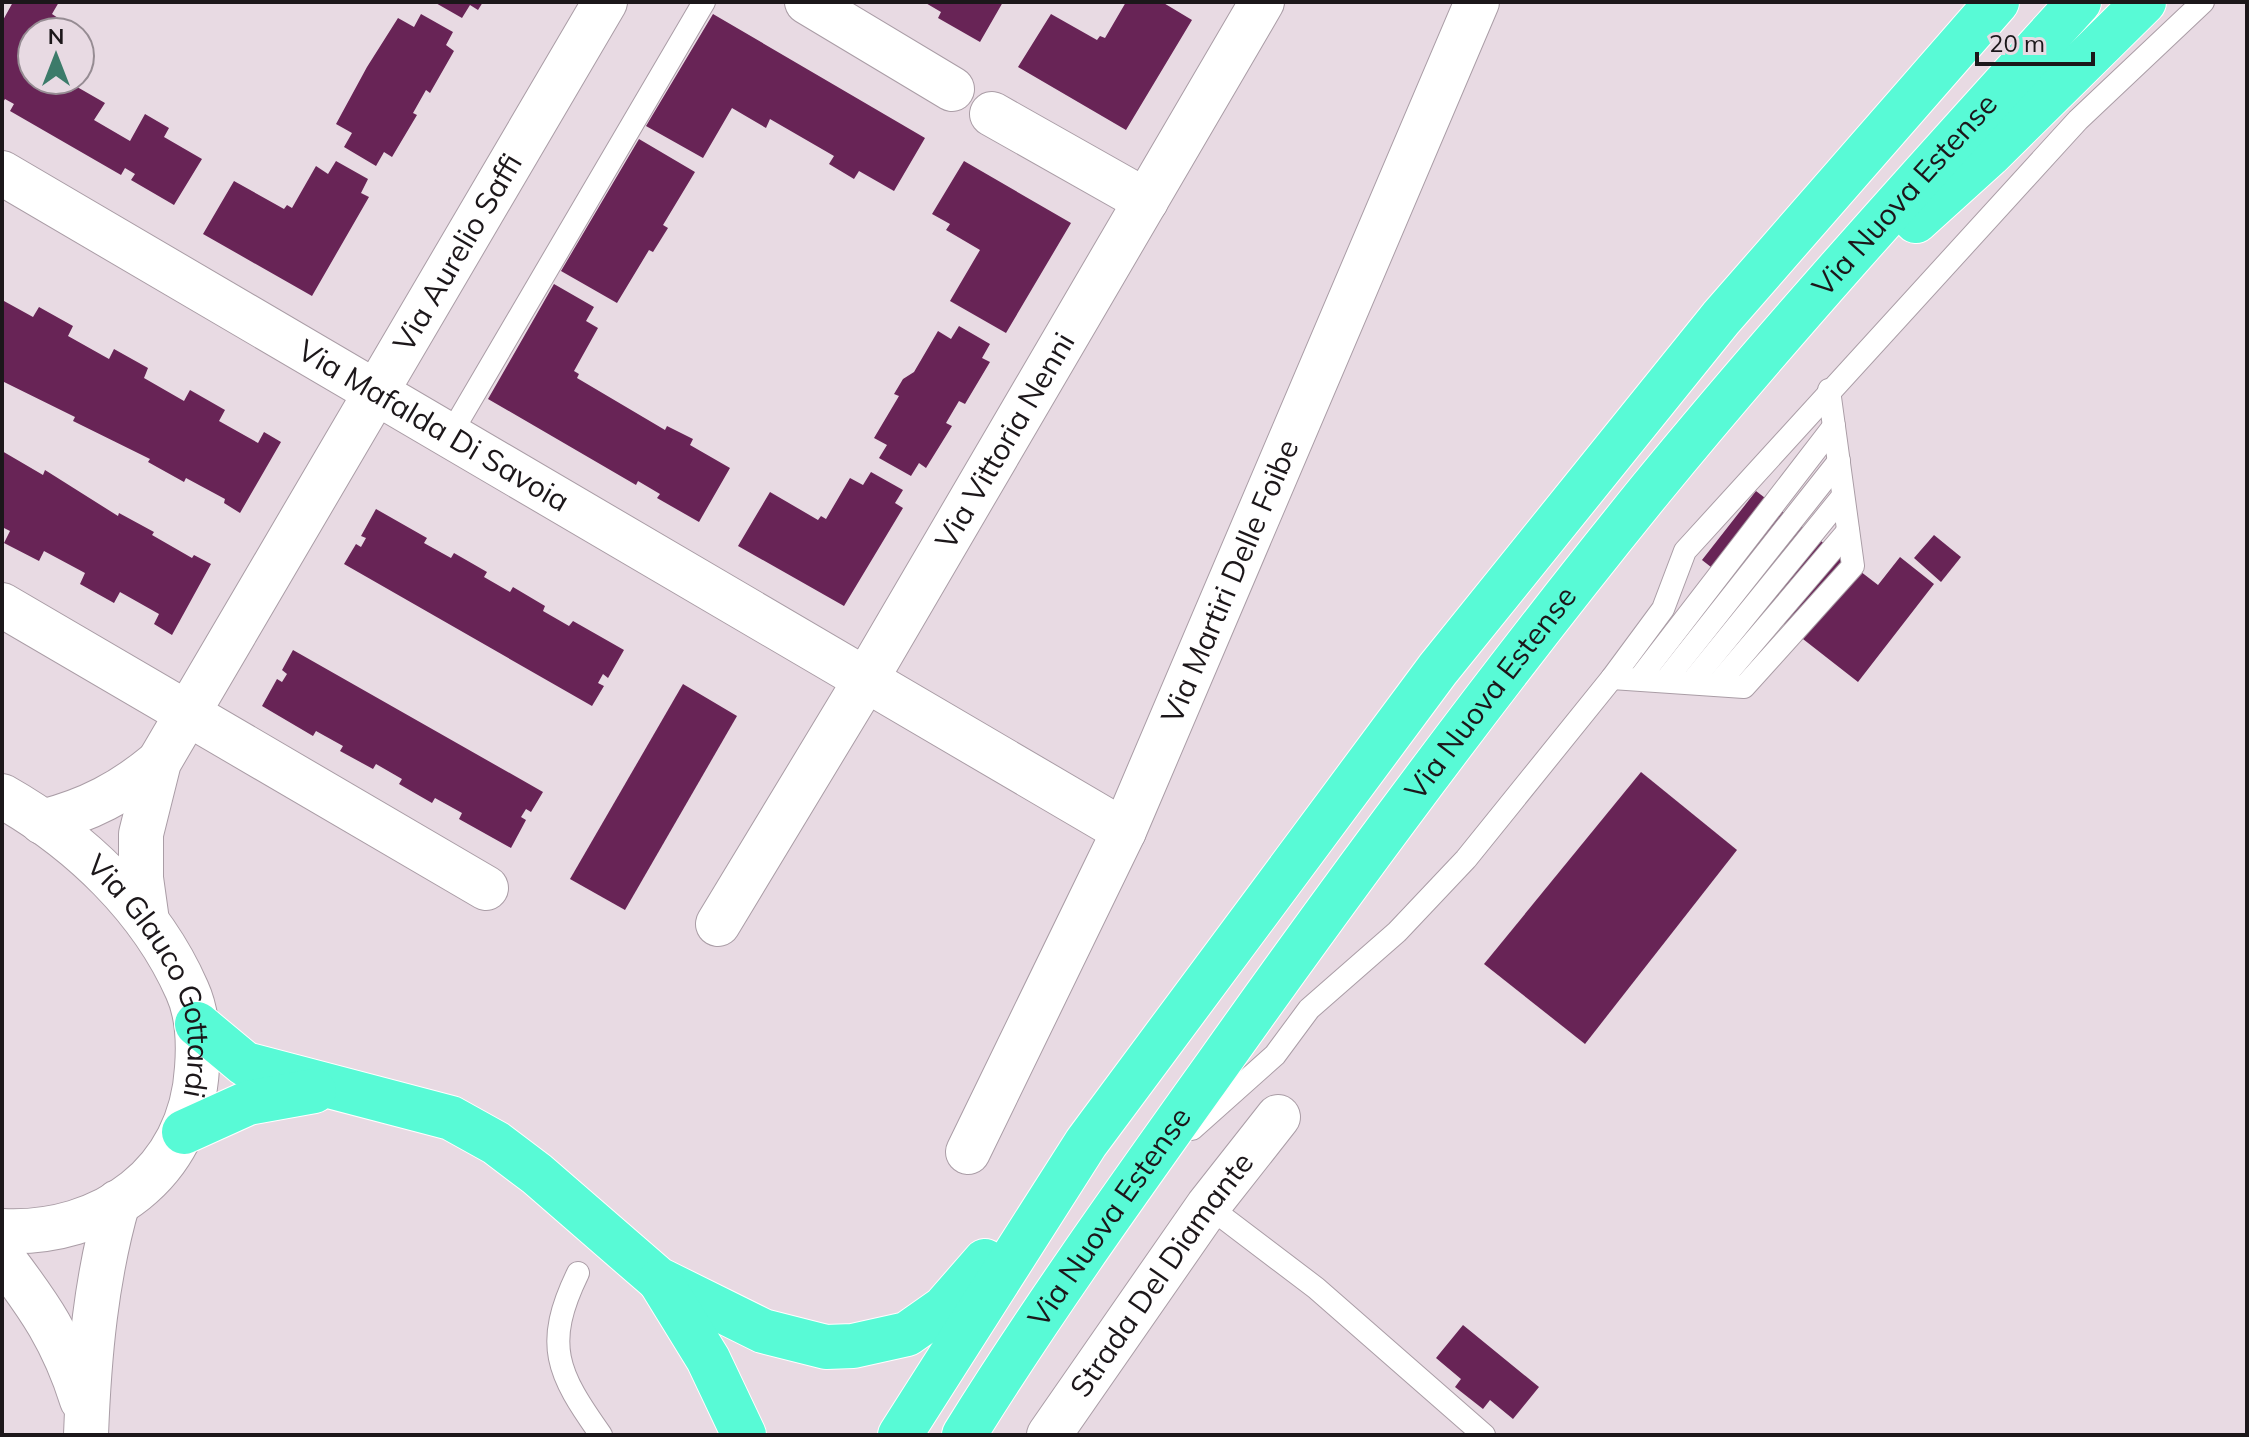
<svg xmlns="http://www.w3.org/2000/svg" width="2249" height="1437" font-family="Mulish,sans-serif">
<style>
.building{fill:#682456}
.lines{fill:none;stroke-linecap:round;stroke-linejoin:round}
.service-casing{stroke:#aa9da6;stroke-width:24}
.minor-casing{stroke:#aa9da6;stroke-width:46}
.trunk-casing{stroke:#fff;stroke-width:46}
.service{stroke:#fff;stroke-width:22}
.minor{stroke:#fff;stroke-width:44}
.trunk{stroke:#58fad6;stroke-width:44}
.labels{text-anchor:middle;stroke-width:8;stroke-linejoin:round;paint-order:stroke}
.street-label{font-size:30px;fill:#1c171a;stroke:#e8dae3}
</style>
<rect width="100%" height="100%" fill="#e8dae3"/>
<g class="building">
<polygon points="13,2 59,2 52,14 64,22 58,32 32,32 32,80 65,80 105,103 94,120 130,141 145,114 169,128 164,137 202,159 174,205 131,180 135,174 125,168 121,175 10,111 14,104 5,99 2,104 2,22"/>
<polygon points="434,2 483,2 478,10 470,5 462,18"/>
<polygon points="924,2 1003,2 980,42 938,18 941,12"/>
<polygon points="1126,2 1162,2 1192,20 1126,130 1018,67 1051,14 1097,40 1100,36 1105,38"/>
<polygon points="421,14 453,32 446,45 454,51 430,93 426,90 413,113 417,115 392,157 384,152 376,166 344,147 352,133 336,124 367,67 398,18 414,27"/>
<polygon points="713,14 925,138 894,191 859,171 854,179 829,164 834,156 770,119 766,128 732,108 703,158 646,126"/>
<polygon points="639,139 695,172 663,225 668,228 653,252 649,250 617,303 561,271"/>
<polygon points="336,161 368,179 361,193 369,197 312,296 203,234 234,181 284,209 287,205 292,208 316,166 328,174"/>
<polygon points="964,161 1071,223 1006,333 950,301 980,250 946,230 950,224 932,214"/>
<polygon points="554,284 594,307 586,321 598,328 574,371 579,374 577,378 665,430 667,426 693,439 690,445 730,468 699,522 657,498 660,494 638,481 636,485 488,399"/>
<polygon points="4,301 33,317 39,307 73,326 68,336 109,359 114,349 148,368 144,378 184,401 190,390 225,410 219,421 258,443 264,432 281,442 240,513 224,503 225,499 186,478 184,482 148,462 150,459 73,421 75,417 2,381"/>
<polygon points="959,326 990,344 982,358 990,362 965,404 959,401 946,423 952,426 926,468 919,463 911,476 879,458 887,445 874,438 899,396 894,394 903,379 914,372 938,331 951,339"/>
<polygon points="2,451 43,475 45,470 118,516 119,513 154,532 152,535 192,558 194,555 211,564 172,635 154,624 159,614 120,592 114,603 80,584 85,573 44,551 39,561 4,543 10,531 2,527"/>
<polygon points="871,472 903,490 895,503 903,508 844,606 738,546 770,492 818,520 821,516 826,519 850,478 863,485"/>
<polygon points="1756,491 1878,585 1900,557 1934,584 1858,682 1702,560"/>
<polygon points="376,509 427,538 424,543 451,558 454,553 487,572 484,577 510,592 513,587 545,606 543,611 569,626 573,621 624,650 608,678 603,674 598,683 604,686 592,706 344,564 356,544 361,547 366,538 361,536"/>
<polygon points="1934,535 1961,557 1941,582 1914,558"/>
<polygon points="293,650 543,792 531,812 526,809 521,817 526,820 511,848 459,819 462,813 435,798 432,803 399,784 402,779 376,764 373,769 340,751 343,746 316,731 313,736 262,706 277,679 282,682 287,674 282,670"/>
<polygon points="683,684 737,716 625,910 570,879"/>
<polygon points="1641,772 1737,850 1585,1044 1484,964"/>
<polygon points="1463,1325 1539,1387 1513,1419 1490,1400 1483,1409 1455,1387 1461,1379 1436,1358"/>
</g>
<g class="lines">
<defs>
<g id="service">
<polyline points="450,435 704,2"/>
<polyline points="1612,678 1744,687 1853,566 1829,390"/>
<polyline points="1639,679 1834,426"/>
<polyline points="1665,681 1839,461"/>
<polyline points="1691,683 1843,496"/>
<polyline points="1717,685 1848,531"/>
<polyline points="1192,1129 1275,1055 1309,1009 1397,932 1466,859 1612,678 1663,609 1685,551 2078,120 2203,2"/>
<polyline points="1208,1206 1316,1288 1484,1435"/>
<path d="M578 1273C543 1345 557 1373 601 1435"/>
</g>
<g id="minor">
<polyline points="807,2 952,89"/>
<polyline points="992,114 1146,201"/>
<path id="s1" d="M2 173 1124 831"/>
<polyline points="2,605 486,888"/>
<path id="s2" d="M2 796C80 840 151 908 187 990 198 1014 199 1042 197 1068 191 1173 104 1236 2 1231"/>
<path d="M42 822C89 810 123 792 159 762"/>
<path id="s3" d="M147 921 141 878V834L159 762 605 2"/>
<path id="s4" d="M718 924 865 681 1262 2"/>
<path id="s5" d="M968 1152 1124 831 1477 2"/>
<path d="M2 1257C40 1307 63 1340 82 1400"/>
<path d="M86 1435C89 1356 96 1278 118 1202"/>
<path id="s6" d="M1049 1435 1208 1206 1278 1117"/>
</g>
<g id="trunk">
<polyline points="1916,221 1989,155 2144,2"/>
<polyline points="197,1024 245,1064 451,1118 496,1143 537,1174 658,1279 763,1331 826,1347 853,1346 907,1334 944,1308 985,1261"/>
<polyline points="184,1132 248,1103 314,1091"/>
<polyline points="660,1281 708,1359 744,1435"/>
<polyline points="900,1435 1086,1143 1438,669 1721,318 1997,2"/>
<path id="s7" d="M964 1435C1043 1308 1130 1187 1217 1065 1356 869 1499 676 1651 489 1788 322 1934 162 2079 2"/>
</g>
</defs>
<use href="#service" class="service-casing"/>
<use href="#minor" class="minor-casing"/>
<use href="#trunk" class="trunk-casing"/>
<use href="#service" class="service"/>
<use href="#minor" class="minor"/>
<use href="#trunk" class="trunk"/>
</g>
<g class="labels">
<g class="street-label">
<text dy="10" stroke="none"><textPath href="#s7" startOffset="1558">Via Nuova Estense</textPath></text>
<text dy="10" stroke="none"><textPath href="#s3" startOffset="752">Via Aurelio Saffi</textPath></text>
<text dy="10" stroke="none"><textPath href="#s1" startOffset="500">Via Mafalda Di Savoia</textPath></text>
<text dy="10" stroke="none"><textPath href="#s4" startOffset="562">Via Vittoria Nenni</textPath></text>
<text dy="10" stroke="none"><textPath href="#s5" startOffset="628">Via Martiri Delle Foibe</textPath></text>
<text dy="10" stroke="none"><textPath href="#s7" startOffset="910">Via Nuova Estense</textPath></text>
<text dy="10" stroke="none"><textPath href="#s2" startOffset="246">Via Glauco Gottardi</textPath></text>
<text dy="10" stroke="none"><textPath href="#s7" startOffset="262">Via Nuova Estense</textPath></text>
<text dy="10" stroke="none"><textPath href="#s6" startOffset="196">Strada Del Diamante</textPath></text>
</g>
</g>
<rect width="2249" height="1437" fill="none" stroke="#1c171a" stroke-width="8"/>
<g transform="translate(56 56)"><circle r="38" fill="#e8dae3" stroke="#968c93" stroke-width="2"/>
<path d="M0-6L14 30L0 20L-14 30Z" fill="#3c7b6a"/>
<text y="-12" font-size="22" font-weight="bold" text-anchor="middle" fill="#1c171a">N</text>
</g>
<path d="M1977 52v12h116v-12" fill="none" stroke="#1c171a" stroke-width="4"/>
<text x="1989" y="52" font-size="24" fill="#1c171a" stroke="#e8dae3" stroke-width="6" paint-order="stroke">20 m</text>
</svg>
